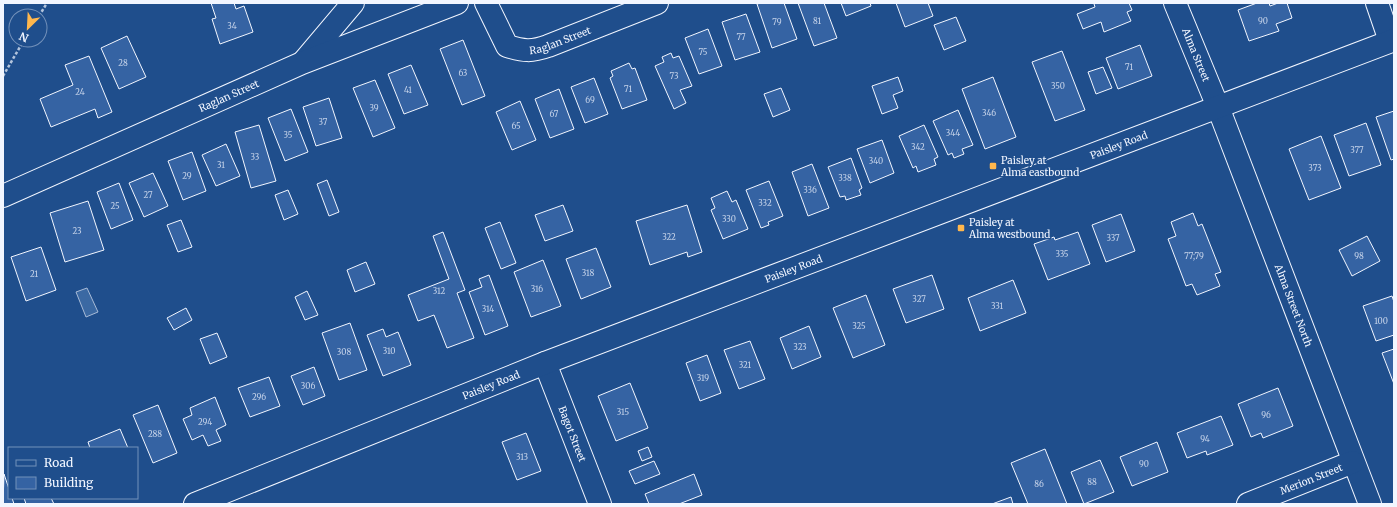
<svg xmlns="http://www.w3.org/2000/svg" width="1397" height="507" font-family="Merriweather,serif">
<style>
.water{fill:#3b69a3;stroke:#a8bbd7}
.building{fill:#3563a3;stroke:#f2f6ff}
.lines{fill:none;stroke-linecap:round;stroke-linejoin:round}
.minor-casing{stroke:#f2f6ff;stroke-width:24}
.major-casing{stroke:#f2f6ff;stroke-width:24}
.path{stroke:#b3c4dc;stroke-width:2.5;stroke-dasharray:3 2;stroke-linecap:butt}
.minor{stroke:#1f4e8c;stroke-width:22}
.major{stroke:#1f4e8c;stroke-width:22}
.poi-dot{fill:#ffb74d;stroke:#1f4e8c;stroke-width:1.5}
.labels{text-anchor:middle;stroke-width:3;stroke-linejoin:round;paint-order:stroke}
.number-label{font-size:8px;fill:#c3d1e8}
.street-label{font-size:10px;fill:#f2f6ff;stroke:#1f4e8c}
.poi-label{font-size:10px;fill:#f2f6ff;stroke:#1f4e8c;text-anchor:start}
</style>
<rect width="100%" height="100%" fill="#1f4e8c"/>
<polygon class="water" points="87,288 98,312 86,317 76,292"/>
<g class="building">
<polygon points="211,3 234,3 236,9 244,6 253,32 220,44 212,19 216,18"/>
<polygon points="761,3 784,3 797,39 772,48 757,4"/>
<polygon points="798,3 824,3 837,38 814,46"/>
<polygon points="841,3 870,3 871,6 846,16"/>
<polygon points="896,3 928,3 933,16 905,27"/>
<polygon points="1097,3 1129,3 1132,10 1127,12 1131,21 1104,32 1101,22 1083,29 1077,14 1095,7 1094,4"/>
<polygon points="1257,3 1269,3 1270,6 1278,3 1287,3 1292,18 1276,24 1279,31 1249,41 1238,10"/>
<polygon points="746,14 760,52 735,60 722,22"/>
<polygon points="956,17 966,41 944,50 934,25"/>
<polygon points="708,29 722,66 699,74 685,38"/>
<polygon points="127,36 146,77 119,89 101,48"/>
<polygon points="463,40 485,96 462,105 440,49"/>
<polygon points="1140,45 1152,76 1118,89 1106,58"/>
<polygon points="1062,51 1085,110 1055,121 1032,62"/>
<polygon points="671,53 673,58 679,56 692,86 680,90 686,103 674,109 655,66 664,62 662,57"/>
<polygon points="89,56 112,112 98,118 95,109 51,127 40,99 73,85 65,65"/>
<polygon points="629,63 632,69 635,68 647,100 622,109 610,78 613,76 611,71"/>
<polygon points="411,65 428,105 404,114 388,74"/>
<polygon points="1103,67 1112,88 1096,94 1088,72"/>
<polygon points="898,77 903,91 893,95 898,108 882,114 872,86"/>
<polygon points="993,77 1016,137 985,149 962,89"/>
<polygon points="594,78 608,114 585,123 571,87"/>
<polygon points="375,80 395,128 373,137 353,88"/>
<polygon points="781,88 790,110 773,117 764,94"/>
<polygon points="559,89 574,129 550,138 535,99"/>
<polygon points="329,98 342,138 316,146 303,107"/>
<polygon points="520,101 536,140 512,150 496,112"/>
<polygon points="291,109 308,152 285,161 268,118"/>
<polygon points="958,110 973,145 962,149 964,154 954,158 952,153 948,155 933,121"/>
<polygon points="1394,111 1394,159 1391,160 1376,117"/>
<polygon points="1366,123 1381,165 1349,176 1334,135"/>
<polygon points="259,125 276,181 251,188 235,132"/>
<polygon points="924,125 938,157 934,159 936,165 918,172 916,166 913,168 899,136"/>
<polygon points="1321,136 1341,188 1309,200 1289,149"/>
<polygon points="882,140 894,173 870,183 857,149"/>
<polygon points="226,144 240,176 216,186 202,155"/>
<polygon points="192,152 206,191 183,200 168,161"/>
<polygon points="851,158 862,188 859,190 861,195 846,200 845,196 840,197 828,167"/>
<polygon points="812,164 829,208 808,216 792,172"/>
<polygon points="153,173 168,206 144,217 129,183"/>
<polygon points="327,180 339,212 329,216 317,184"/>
<polygon points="769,181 783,216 768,222 769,225 761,228 746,190"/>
<polygon points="119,183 133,220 111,229 97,192"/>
<polygon points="288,190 298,214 284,220 275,195"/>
<polygon points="727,191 732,202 736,200 748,229 723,239 711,210 715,208 711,198"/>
<polygon points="88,201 104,250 65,262 50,213"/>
<polygon points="563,205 573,231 545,241 535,215"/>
<polygon points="687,205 702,252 688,257 687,252 650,265 636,221"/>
<polygon points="1193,213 1198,226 1202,224 1221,272 1215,274 1220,286 1197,295 1192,284 1186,286 1168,239 1176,236 1171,222"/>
<polygon points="1121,214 1135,251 1106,262 1092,225"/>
<polygon points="181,220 192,247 178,252 167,225"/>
<polygon points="500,222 516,263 501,269 485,228"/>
<polygon points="443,232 465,290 457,293 474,338 447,348 434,315 418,321 408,295 449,279 433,236"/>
<polygon points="1078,232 1090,264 1048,280 1034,244 1054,237 1055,240"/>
<polygon points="1367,236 1380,261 1352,276 1339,250"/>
<polygon points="41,247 56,290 26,301 11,257"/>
<polygon points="596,248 611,287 581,299 566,259"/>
<polygon points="543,260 561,306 531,317 514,272"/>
<polygon points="366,262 375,284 355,292 347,270"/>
<polygon points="489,275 508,326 485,335 469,292 482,287 479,279"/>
<polygon points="932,275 944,309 906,323 893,289"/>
<polygon points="1013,280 1026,313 980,331 968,298"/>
<polygon points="307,291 318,315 305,320 295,297"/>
<polygon points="866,295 885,345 853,358 833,308"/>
<polygon points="1392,296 1394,302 1394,335 1376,341 1363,306"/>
<polygon points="186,308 192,320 174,330 167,318"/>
<polygon points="350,323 367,370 339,380 322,333"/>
<polygon points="809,326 821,357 792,369 780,338"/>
<polygon points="383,329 386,337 398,332 411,365 383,376 367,335"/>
<polygon points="217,333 227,357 210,364 200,339"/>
<polygon points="750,341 765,379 739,389 724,350"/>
<polygon points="1394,349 1394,384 1382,353"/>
<polygon points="707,355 721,393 700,401 686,363"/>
<polygon points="314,367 325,396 303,405 291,376"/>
<polygon points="269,377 280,406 250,417 238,388"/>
<polygon points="630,383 648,428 616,441 598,396"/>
<polygon points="1278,388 1293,426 1263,438 1261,433 1251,437 1238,404"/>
<polygon points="215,397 226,425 216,430 221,441 208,446 203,435 192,440 183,419 192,415 190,408"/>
<polygon points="158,405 177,453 153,463 133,415"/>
<polygon points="1221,416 1233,445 1207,455 1206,451 1187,458 1177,433"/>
<polygon points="120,429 128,448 90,448 88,442"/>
<polygon points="526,433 541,471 517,480 502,442"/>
<polygon points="1157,442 1168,472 1132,486 1120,457"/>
<polygon points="648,447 652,457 642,461 638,451"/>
<polygon points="1045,449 1067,504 1028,504 1011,463"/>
<polygon points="1100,460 1114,492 1084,504 1071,472"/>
<polygon points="654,461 660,474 635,484 629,471"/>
<polygon points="4,474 9,489 9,498 12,498 14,504 3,504"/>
<polygon points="694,474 702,495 679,504 649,504 645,494"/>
<polygon points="1011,497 1013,504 992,504"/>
<polygon points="24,498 51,498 54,504 26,504"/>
</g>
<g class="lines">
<defs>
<g id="minor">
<path id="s1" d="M486 3 507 46C524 51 531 52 548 46L657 3"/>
<path id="s2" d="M1175 3 1218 107 1370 504"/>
<polyline points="1377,3 1390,41"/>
<polyline points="304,61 353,3"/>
<path id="s3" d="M3 196 302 63 457 3"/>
<path id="s4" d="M545 363 600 504"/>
<path id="s5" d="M1248 504 1353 462"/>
</g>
<g id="major">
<path id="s6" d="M195 504 545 363 1394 40"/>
</g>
</defs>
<use href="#minor" class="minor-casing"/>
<use href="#major" class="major-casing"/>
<g class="path">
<polyline points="39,16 47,3"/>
<polyline points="3,76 24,40"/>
</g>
<use href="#minor" class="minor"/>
<use href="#major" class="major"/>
</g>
<g class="poi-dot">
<rect x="989" y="162" width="8" height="8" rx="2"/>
<rect x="957" y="224" width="8" height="8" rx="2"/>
</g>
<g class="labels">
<g class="number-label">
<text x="817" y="24">81</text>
<text x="1263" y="24">90</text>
<text x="777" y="25">79</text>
<text x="232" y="29">34</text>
<text x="741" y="40">77</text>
<text x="703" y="55">75</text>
<text x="123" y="66">28</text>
<text x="1129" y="70">71</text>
<text x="463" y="76">63</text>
<text x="674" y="79">73</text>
<text x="1058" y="89">350</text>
<text x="628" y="92">71</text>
<text x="408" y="93">41</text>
<text x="80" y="95">24</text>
<text x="590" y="103">69</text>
<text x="374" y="111">39</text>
<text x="989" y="116">346</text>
<text x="554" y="117">67</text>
<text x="323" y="125">37</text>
<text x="516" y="129">65</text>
<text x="953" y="136">344</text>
<text x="288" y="138">35</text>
<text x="918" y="150">342</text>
<text x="1357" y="153">377</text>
<text x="255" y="160">33</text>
<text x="876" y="164">340</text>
<text x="221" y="168">31</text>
<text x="1315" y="171">373</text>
<text x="187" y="179">29</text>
<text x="845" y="181">338</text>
<text x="810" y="193">336</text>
<text x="148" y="198">27</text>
<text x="765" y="206">332</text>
<text x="115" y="209">25</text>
<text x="729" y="222">330</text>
<text x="77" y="234">23</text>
<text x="669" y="240">322</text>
<text x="1113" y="241">337</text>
<text x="1062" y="257">335</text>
<text x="1194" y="259">77;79</text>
<text x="1359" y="259">98</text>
<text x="588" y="276">318</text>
<text x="34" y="277">21</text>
<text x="537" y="292">316</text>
<text x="439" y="294">312</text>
<text x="919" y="302">327</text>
<text x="997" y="309">331</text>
<text x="488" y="312">314</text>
<text x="1381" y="324">100</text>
<text x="859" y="329">325</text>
<text x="800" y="350">323</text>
<text x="389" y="354">310</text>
<text x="344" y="355">308</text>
<text x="745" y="368">321</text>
<text x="703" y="381">319</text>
<text x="308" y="389">306</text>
<text x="259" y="400">296</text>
<text x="623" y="415">315</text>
<text x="1266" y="418">96</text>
<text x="205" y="425">294</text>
<text x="155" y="437">288</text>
<text x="1205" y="442">94</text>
<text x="522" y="460">313</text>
<text x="1144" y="467">90</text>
<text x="1092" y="485">88</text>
<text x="1039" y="487">86</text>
</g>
<g class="street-label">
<text dy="4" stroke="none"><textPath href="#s1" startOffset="103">Raglan Street</textPath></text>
<text dy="4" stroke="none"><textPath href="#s2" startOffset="56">Alma Street</textPath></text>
<text dy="4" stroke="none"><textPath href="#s3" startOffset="247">Raglan Street</textPath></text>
<text dy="4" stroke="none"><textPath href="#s6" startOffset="991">Paisley Road</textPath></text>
<text dy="4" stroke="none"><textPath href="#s6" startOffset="643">Paisley Road</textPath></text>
<text dy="4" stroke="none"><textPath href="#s2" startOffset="325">Alma Street North</textPath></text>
<text dy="4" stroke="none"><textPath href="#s6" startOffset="319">Paisley Road</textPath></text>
<text dy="4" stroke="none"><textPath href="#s4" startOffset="76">Bagot Street</textPath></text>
<text dy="4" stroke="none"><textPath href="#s5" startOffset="68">Merion Street</textPath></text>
</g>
<g class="poi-label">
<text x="1001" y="164">Paisley at<tspan x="1001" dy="12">Alma eastbound</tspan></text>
<text x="969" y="226">Paisley at<tspan x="969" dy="12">Alma westbound</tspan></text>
</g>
</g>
<rect width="1397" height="507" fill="none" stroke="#f2f6ff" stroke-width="8"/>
<rect x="8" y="447" width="130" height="52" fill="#1f4e8c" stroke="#7391ba"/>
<rect x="16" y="460" width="20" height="6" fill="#1f4e8c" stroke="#7391ba"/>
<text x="44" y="467" font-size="12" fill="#f2f6ff">Road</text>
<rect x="16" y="477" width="20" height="12" fill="#3563a3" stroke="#7391ba"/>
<text x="44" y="487" font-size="12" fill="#f2f6ff">Building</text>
<g transform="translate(28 28) rotate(204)"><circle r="19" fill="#1f4e8c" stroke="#7391ba"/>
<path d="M0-3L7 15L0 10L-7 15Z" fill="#ffb74d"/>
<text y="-6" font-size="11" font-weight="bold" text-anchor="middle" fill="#f2f6ff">N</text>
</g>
</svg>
